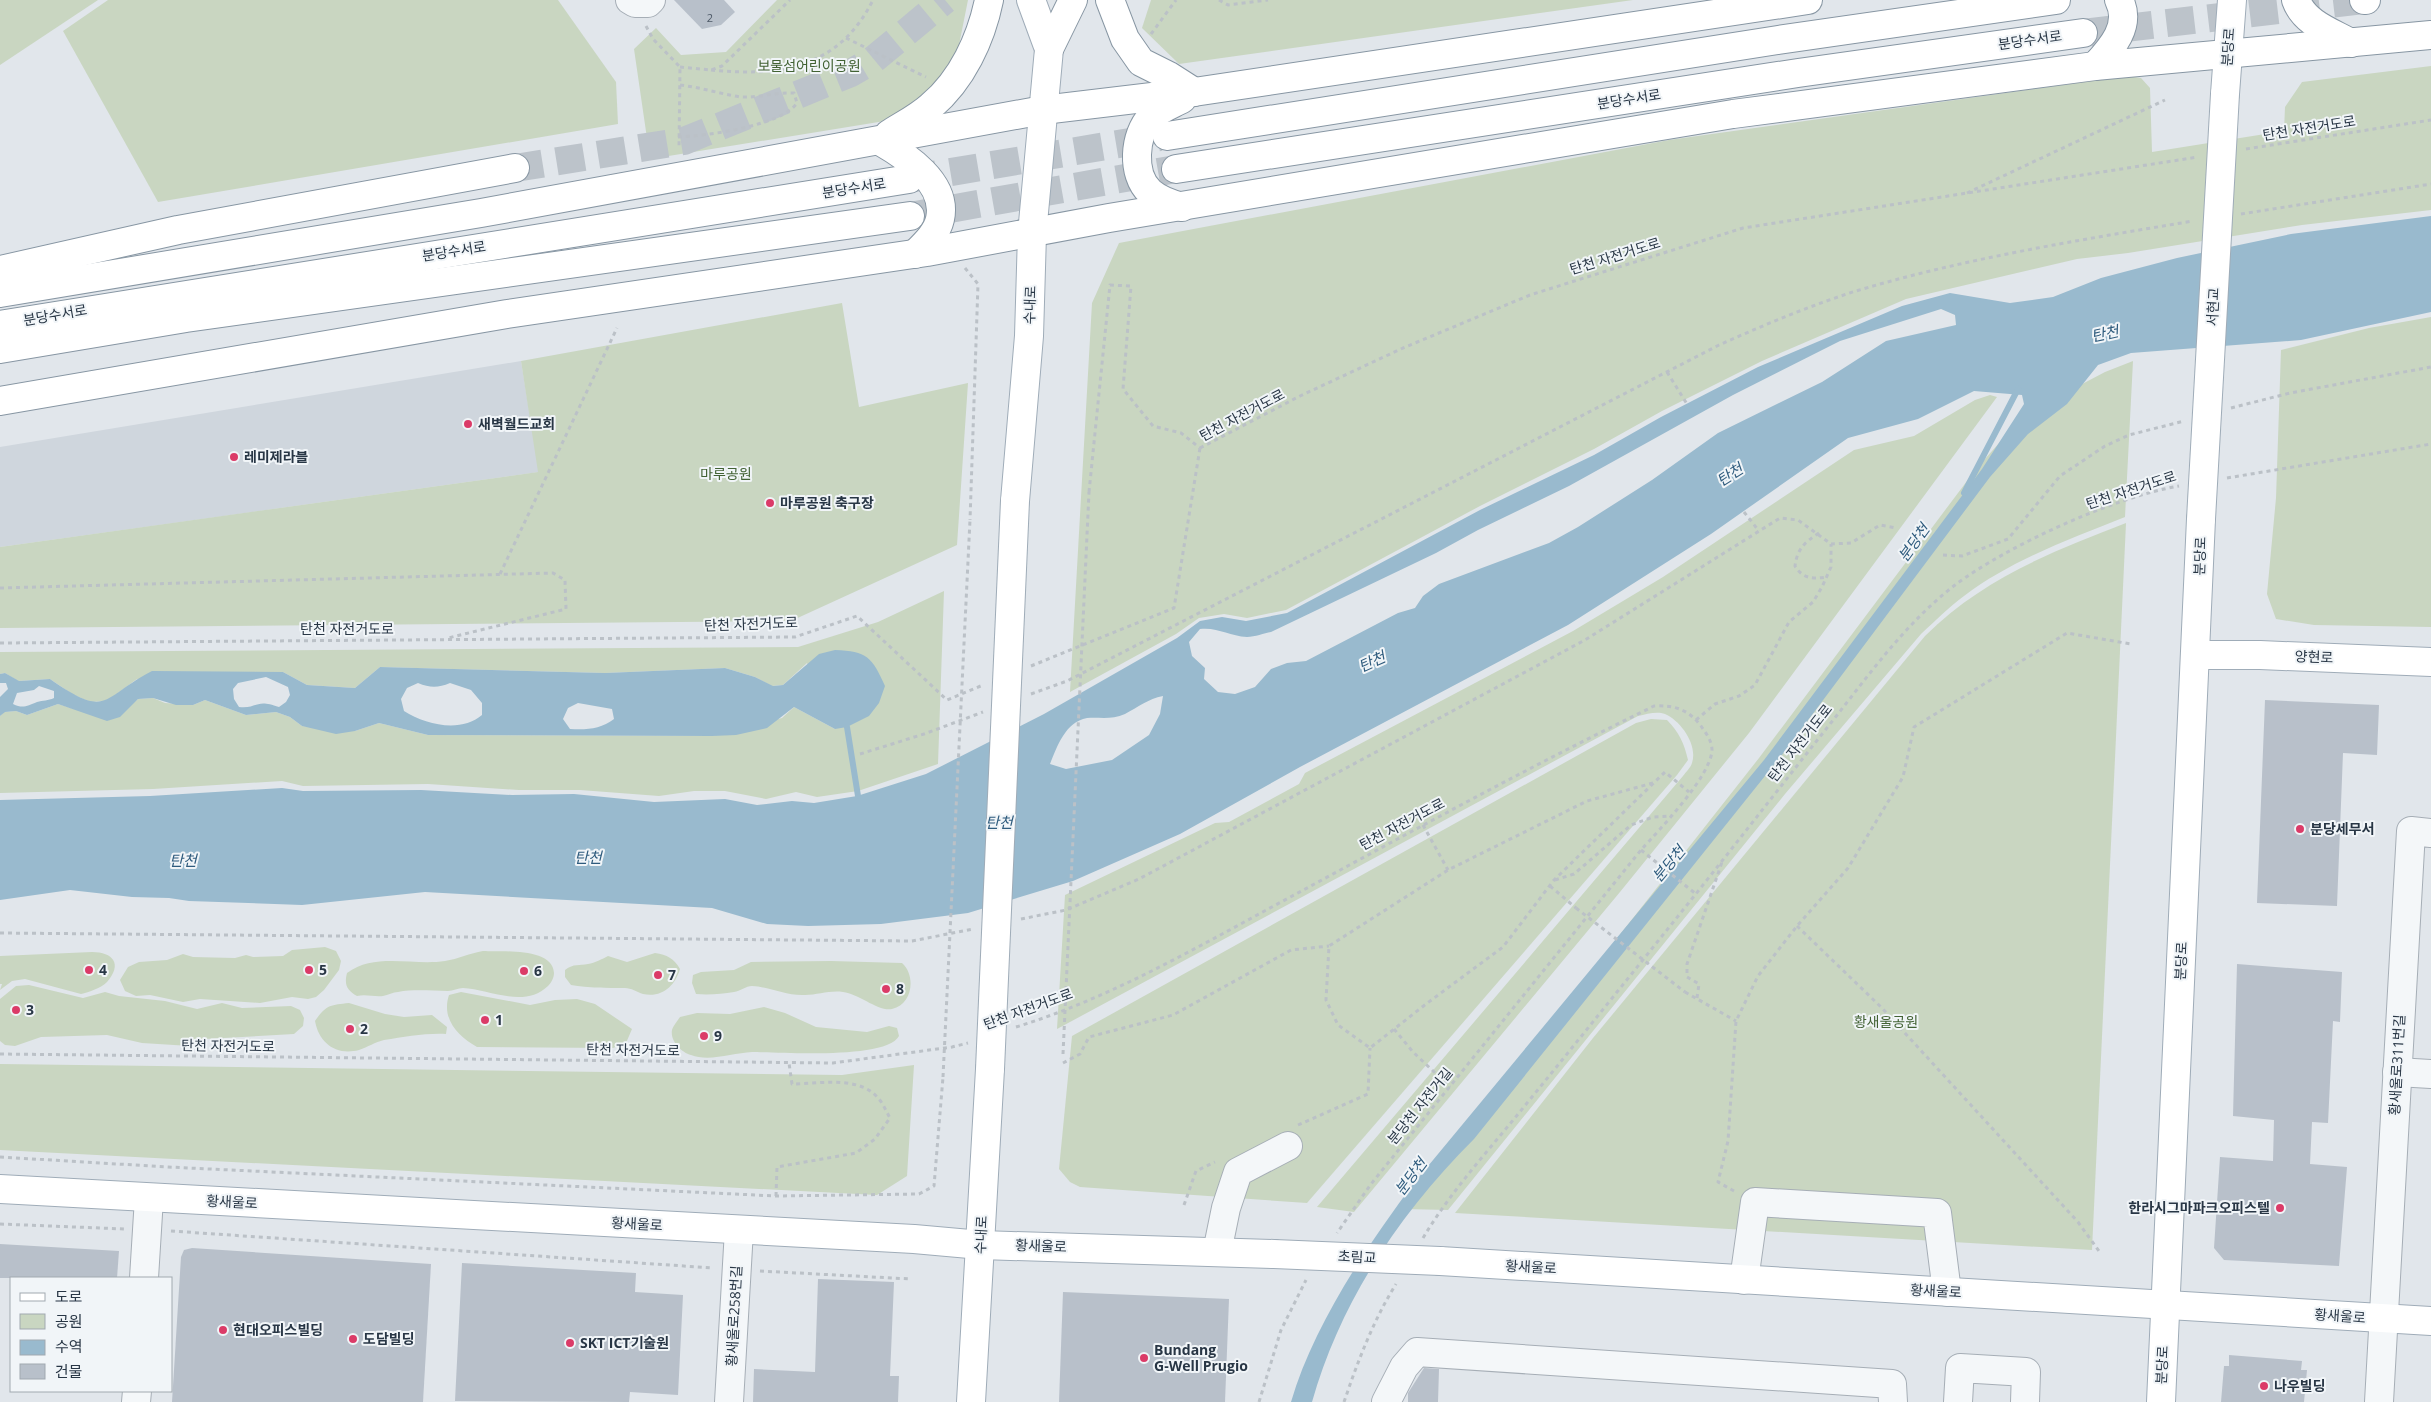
<svg xmlns="http://www.w3.org/2000/svg" width="2431" height="1402" font-family="'Open Sans','Noto Sans KR',sans-serif">
<style>
.built{fill:#cfd6dd}
.green{fill:#c9d6c1}
.water{fill:#99bace;fill-rule:evenodd}
.lines{fill:none;stroke-linecap:round;stroke-linejoin:round}
.stream{stroke:#99bace;stroke-width:6}
.building{fill:#b8c0ca}
.highway-tunnel{stroke:#bcc3ca;stroke-width:28;stroke-dasharray:28 14;stroke-linecap:butt}
.minor-casing{stroke:#a6aeb6;stroke-width:30}
.major-casing{stroke:#9facb8;stroke-width:30}
.highway-casing{stroke:#8796a3;stroke-width:30}
.path{stroke:#bbc1c7;stroke-width:3;stroke-dasharray:4 4;stroke-linecap:butt}
.minor{stroke:#f4f7f9;stroke-width:28}
.major{stroke:#fff;stroke-width:28}
.highway{stroke:#fff;stroke-width:28}
.major-bridge-casing{stroke:#9facb8;stroke-width:30;stroke-linecap:butt}
.path-bridge{stroke:#bbc1c7;stroke-width:3;stroke-dasharray:4 4;stroke-linecap:butt}
.major-bridge{stroke:#fff;stroke-width:28}
.poi-dot{fill:#db3b68;stroke:#f1f5f8;stroke-width:2}
.labels{text-anchor:middle;stroke-width:4;stroke-linejoin:round;paint-order:stroke}
.number-label{font-size:11px;fill:#4c5866}
.street-label{font-size:14px;fill:#283645;stroke:#f1f5f8}
.park-label{font-size:14px;fill:#426234;stroke:#f1f5f8}
.poi-label{font-size:14px;font-weight:bold;fill:#283645;stroke:#f1f5f8;text-anchor:start}
.water-label{font-size:15px;font-style:italic;fill:#2e5b7d;stroke:#f1f5f8}
</style>
<rect width="100%" height="100%" fill="#e1e6eb"/>
<polygon class="built" points="521,361 539,472 0,547 0,447"/>
<g class="green">
<polygon points="0,0 98,0 0,65"/>
<polygon points="108,0 558,0 616,82 618,124 158,202 63,31"/>
<polygon points="777,0 968,0 957,55 939,84 891,120 650,159 634,49 656,28 681,55 726,52"/>
<polygon points="1151,0 1633,0 1179,64 1142,28"/>
<polygon points="2431,66 2431,210 2302,225 2128,253 2077,259 1906,299 1762,361 1662,411 1594,449 1480,506 1286,610 1247,618 1224,614 1199,618 1176,634 1070,692 1092,303 1119,243 1669,140 2127,76 2141,78 2150,88 2152,152 2284,131 2285,107 2302,82"/>
<polygon points="842,303 859,407 968,383 957,545 791,621 0,628 0,547 538,472 521,361"/>
<polygon points="2431,317 2431,627 2314,625 2276,619 2267,594 2276,498 2281,350 2369,328"/>
<path d="M2133 361 2125 517C2070 539 2011 560 1964 596 1949 607 1935 621 1921 634L1785 794 1448 1210 1404 1209 1759 758 1976 469 2016 424 2067 392 2105 372Z"/>
<path d="M1990 395 1997 397 1749 733 1620 892 1354 1212 1317 1207 1683 776C1686 772 1691 767 1692 763 1698 745 1681 721 1665 714 1657 711 1647 714 1638 716L1057 1029 1065 895 1215 823 1229 822 1299 784 1305 773 1573 631 1663 577 1854 450 1914 436 1975 400Z"/>
<path d="M2126 523 2092 1250 1455 1213 1593 1038 1925 636C1982 579 2051 552 2126 523Z"/>
<polygon points="944,591 938,764 858,791 817,797 796,792 766,799 725,791 694,791 659,796 580,790 519,790 428,784 303,786 282,781 153,789 0,793 0,716 4,712 16,711 27,715 58,704 74,709 128,707 138,699 153,698 165,703 193,705 205,700 246,715 276,712 290,717 302,726 355,731 379,723 428,735 712,736 782,718 794,707 835,729 807,663 783,685 772,686 755,677 725,668 605,673 380,667 355,688 307,685 283,672 137,679 107,701 90,702 72,694 50,679 18,681 5,673 0,674 0,652 798,647 878,622"/>
<path d="M1651 719 1667 720C1679 732 1684 743 1688 760L1677 775 1307 1203 1080 1187 1070 1182 1059 1169 1072 1036 1636 723Z"/>
<polygon points="325,947 336,951 341,961 339,970 324,990 316,997 308,999 292,997 260,1003 200,999 183,1002 150,995 136,996 125,991 120,980 128,967 139,962 167,960 183,954 193,957 235,958 246,955 253,957 283,956 292,950"/>
<path d="M483 951C500 952 553 947 554 973 554 978 551 983 548 986 524 1009 489 989 463 988 458 988 453 991 448 991 432 991 414 989 398 992 393 992 388 995 383 996 374 997 366 994 357 996 347 990 344 985 347 973 375 952 413 966 445 961 458 959 470 953 483 951Z"/>
<path d="M92 952C113 952 123 964 107 982 101 988 89 992 81 994L25 979 12 981 0 990 2 984H0V956Z"/>
<path d="M655 953C667 955 674 958 680 969 675 986 662 998 643 994 637 992 631 988 625 988 606 988 589 988 571 985L565 977V970C574 963 579 966 588 964 595 963 602 959 608 956L627 962Z"/>
<path d="M831 961 902 963C916 975 913 1005 892 1009 879 1012 859 994 843 992 830 990 818 995 805 995 786 996 770 987 752 986 746 986 740 991 734 992 722 994 709 995 696 994L692 983 693 975 701 972 734 970 751 962Z"/>
<polygon points="29,985 83,998 105,992 119,996 165,1001 197,1009 222,1003 242,1008 291,1006 300,1010 304,1018 303,1026 294,1034 205,1039 190,1046 142,1043 107,1035 41,1037 15,1046 5,1045 0,1041 0,999 16,986"/>
<path d="M461 992 530 1005 555 1000 577 999 595 1004 632 1029 626 1043 613 1048 477 1047C458 1036 441 1019 449 995Z"/>
<path d="M349 1003 385 1014 404 1017 432 1015 447 1027 446 1034C425 1033 405 1037 384 1040 375 1042 368 1047 359 1050 336 1056 319 1043 315 1021 326 1005 330 1005 349 1003Z"/>
<path d="M764 1007 785 1013 816 1027 867 1032 889 1026 897 1028 899 1036C886 1060 779 1052 752 1052 733 1053 709 1062 691 1055 681 1052 670 1041 672 1030 673 1026 678 1020 680 1017L697 1013 730 1014Z"/>
<polygon points="0,1064 842,1075 914,1065 907,1176 877,1195 0,1150"/>
</g>
<g class="water">
<path d="M2431 216V312L2301 340 2131 353 2098 365 2067 404 2028 434 1990 477 1785 751 1474 1139C1400 1213 1341 1300 1312 1402H1291C1313 1326 1367 1246 1414 1183L1764 760 1982 469 2024 404 2022 395 1974 391 1918 419 1848 438 1711 534 1568 625 1300 767 1180 834 1073 881 968 913 881 924 808 926 767 924 712 908 425 892 302 905 189 901 169 898 132 897 70 890 0 900V800L150 796 282 788 303 791 421 790 512 795 574 794 654 802 725 799 757 805 792 801 814 803 857 796 926 774 1044 714 1177 638 1200 621 1222 617 1246 621 1287 613 1480 510 1594 455 1661 417 1758 367 1902 306 1950 293 2010 303 2053 297 2101 278 2177 258 2291 234ZM1941 309 1955 315 1956 325 1886 341 1822 382 1718 433 1652 480 1578 527 1549 543 1439 584 1423 596 1415 608 1398 613 1306 661 1287 663 1271 669 1255 687 1235 694 1218 692 1204 679 1205 668 1192 656 1189 642 1200 629C1218 627 1229 636 1247 637 1255 637 1264 633 1271 632L1436 553 1478 530 1569 486 1733 395 1840 341ZM1163 696 1160 714 1149 735 1112 760 1066 769 1050 764C1057 747 1065 722 1087 718 1100 717 1112 720 1125 714 1138 707 1148 699 1163 696Z"/>
<path d="M835 650C867 651 872 657 885 686L879 703 869 716 847 727 835 729 794 707 767 728 736 735 712 736 428 735 379 723 355 731 336 734 302 726 290 717 276 712 246 715 205 700 193 705H176L153 698 138 699 120 717 107 721 58 704 27 715 16 711 5 712 0 716V697L8 689 6 683H0V674L5 673 19 681 50 679C109 720 100 698 152 671L283 672 307 685 355 688 380 667 605 673 725 668 755 677 773 686 783 685 819 654ZM266 677 288 687 290 695 286 702 279 707C255 698 258 709 239 707L234 699 233 689 238 683ZM418 683C430 688 438 688 450 683L471 690 482 703V715C461 733 426 725 404 711L401 699 407 688ZM39 686 54 691V698C48 701 43 700 37 702 27 706 23 709 13 704L17 693 34 690ZM578 703 612 709 614 719C601 729 587 730 570 729L563 719 568 708Z"/>
</g>
<g class="lines">
<g class="stream">
<polyline points="1964,493 2018,389"/>
<polyline points="847,727 858,796"/>
</g>
</g>
<g class="building">
<polygon points="674,0 724,0 735,12 721,25 702,29"/>
<polygon points="2265,700 2379,705 2377,755 2343,753 2337,906 2257,903"/>
<polygon points="2237,964 2342,972 2340,1022 2333,1021 2328,1123 2312,1122 2310,1164 2347,1167 2339,1266 2224,1260 2214,1248 2220,1157 2273,1161 2274,1120 2233,1116"/>
<polygon points="0,1244 119,1251 117,1278 0,1278"/>
<polygon points="192,1248 431,1264 423,1402 172,1402 181,1257 184,1250"/>
<polygon points="462,1263 636,1273 635,1292 683,1295 678,1395 630,1392 629,1402 455,1401"/>
<polygon points="818,1279 894,1282 890,1376 899,1376 898,1402 753,1402 754,1369 815,1372"/>
<polygon points="1063,1292 1229,1299 1225,1402 1059,1402"/>
<polygon points="2229,1355 2302,1361 2301,1370 2307,1370 2304,1402 2221,1402 2224,1366 2229,1366"/>
<polygon points="1424,1368 1439,1369 1438,1402 1408,1402 1408,1393"/>
</g>
<g class="lines">
<g class="highway-tunnel">
<polyline points="2083,33 2364,0"/>
<polyline points="515,168 684,141 851,73 873,60 945,0"/>
<polyline points="909,179 1160,137"/>
<polyline points="910,216 1176,169"/>
</g>
<defs>
<g id="minor">
<polyline points="630,0 635,3 648,3 651,0"/>
<polyline points="2397,1072 2431,1074"/>
<polyline points="1217,1252 1226,1208 1238,1172 1288,1146"/>
<polyline points="144,1278 149,1198"/>
<polyline points="1744,1280 1755,1202 1937,1213 1947,1292"/>
<polyline points="136,1402 137,1391"/>
<polyline points="729,1402 739,1230"/>
<polyline points="1386,1402 1404,1367 1417,1352 1892,1384 1893,1402"/>
<polyline points="1958,1402 1960,1368 2026,1372 2025,1402"/>
<polyline points="2379,1402 2411,831 2431,833"/>
</g>
<g id="major">
<polyline points="2225,94 2232,0"/>
<polyline points="1015,501 1029,336 1032,234 1049,49 1031,0"/>
<polyline points="2196,655 2260,655 2431,662"/>
<polyline points="0,1189 914,1239 981,1245 1274,1254"/>
<polyline points="1440,1261 2431,1321"/>
<polyline points="971,1402 990,1069"/>
<polyline points="2161,1402 2201,519"/>
</g>
<g id="highway">
<polyline points="1110,0 1125,39 1141,62 1169,76 1194,92"/>
<path d="M2296 0C2304 23 2331 32 2351 43"/>
<polyline points="2364,0 2366,0"/>
<polyline points="1049,49 1073,0"/>
<path d="M2095 66C2112 48 2132 25 2119 0"/>
<path d="M1182 99C1173 104 1159 109 1151 117 1134 135 1131 174 1150 192 1159 200 1171 204 1182 207"/>
<path d="M889 134C903 125 919 117 931 106 962 80 981 39 989 0"/>
<polyline points="1167,136 1778,40 2056,0"/>
<path d="M880 141C906 156 948 183 940 219 937 233 925 244 915 254"/>
<polyline points="1176,169 1798,73 2083,33"/>
<polyline points="0,270 178,230 515,168"/>
<polyline points="0,293 481,213 1043,110 1194,92 1808,0"/>
<polyline points="0,325 909,179"/>
<polyline points="0,349 186,318 910,216"/>
<polyline points="0,401 507,314 927,252 1109,218 1733,114 2095,66 2431,35"/>
</g>
</defs>
<use href="#minor" class="minor-casing"/>
<use href="#major" class="major-casing"/>
<use href="#highway" class="highway-casing"/>
<g class="path">
<polyline points="1219,0 1228,5 1268,0"/>
<polyline points="646,26 653,39 680,67 679,149"/>
<polyline points="1151,34 1176,0"/>
<polyline points="846,38 926,77"/>
<polyline points="680,67 711,70 722,66 790,0"/>
<path d="M711 70C780 77 839 68 873 0"/>
<path d="M678 137C706 136 781 126 797 103L794 93C776 92 759 98 741 97 720 94 700 87 679 85"/>
<polyline points="2246,149 2431,120"/>
<polyline points="1967,193 2165,100"/>
<polyline points="2241,214 2431,184"/>
<polyline points="965,268 978,284 970,520"/>
<polyline points="1667,372 1687,404"/>
<polyline points="2231,408 2290,393 2431,367"/>
<polyline points="1200,448 1300,396 1403,348 1530,295 1743,228 2198,157"/>
<polyline points="2227,478 2431,444"/>
<polyline points="1089,492 1110,285 1131,286 1123,389 1153,426 1181,433 1200,448"/>
<polyline points="1744,512 1759,531"/>
<path d="M1819 533C1805 542 1797 549 1795 566 1803 579 1813 579 1827 577"/>
<polyline points="1943,555 1962,556 2008,539 2060,476 2105,446 2129,435 2184,421"/>
<polyline points="500,574 617,328"/>
<polyline points="0,588 553,573 565,580 566,609 448,638"/>
<polyline points="0,643 795,637 857,616 947,700 983,685"/>
<polyline points="1031,666 1174,608 1200,448"/>
<path d="M1031 694 1067 681 1719 345C1764 325 1809 306 1856 291 1966 258 2080 240 2193 221"/>
<polyline points="1696,720 1715,704 1739,696 1755,685 1789,622 1813,602 1822,587 1831,567 1831,544"/>
<polyline points="860,754 924,734 983,712"/>
<polyline points="1653,783 1587,801 1448,870 1329,946 1326,1000 1338,1025 1370,1048 1426,1004 1503,947 1554,880 1665,772 1689,792"/>
<polyline points="1423,825 1448,870"/>
<polyline points="1641,850 1696,894"/>
<polyline points="1555,880 1574,874 1631,825 1653,817 1671,816"/>
<polyline points="1550,886 1576,908"/>
<polyline points="1021,919 1066,910 1139,879 1585,640 1780,518 1798,520 1831,544 1851,543 1880,525 1896,528"/>
<polyline points="1797,926 1882,1008 2078,1222 2101,1254"/>
<polyline points="0,933 912,941 973,929"/>
<polyline points="1685,992 1736,1021"/>
<polyline points="1697,998 1699,984 1687,977 1687,964 1722,862"/>
<path d="M1016 1027C1114 997 1206 942 1296 894 1414 830 1533 765 1654 706 1674 705 1688 709 1701 726 1706 733 1712 741 1712 750 1711 776 1660 829 1641 850L1371 1184 1337 1233"/>
<polyline points="1394,1029 1413,1052 1450,1087"/>
<polyline points="0,1054 833,1063 952,1047 968,1043"/>
<polyline points="1063,1063 1080,1054 1089,1037 1173,1015 1291,950 1329,946"/>
<polyline points="1298,1125 1368,1094 1370,1048"/>
<polyline points="0,1157 168,1167 776,1196 919,1194 934,1186 943,1077"/>
<polyline points="1734,1191 1718,1182 1728,1141 1736,1021 1758,976 1797,926 1848,868 1903,777 1914,727 2067,633 2131,644"/>
<path d="M776 1196 777 1167 856 1153 875 1139 890 1118C886 1111 883 1103 878 1098 859 1075 817 1084 792 1084L789 1063"/>
<polyline points="1184,1205 1196,1171 1215,1162"/>
<polyline points="0,1224 125,1229"/>
<polyline points="171,1231 713,1268"/>
<path d="M1423 1238C1451 1191 1489 1150 1523 1108 1581 1037 1638 966 1695 895 1742 836 1788 777 1834 719 1871 672 1907 622 1955 585 2007 546 2114 497 2179 486"/>
<polyline points="760,1271 911,1279"/>
<polyline points="1259,1402 1281,1330 1306,1280"/>
<path d="M1344 1402C1358 1361 1373 1321 1396 1284"/>
</g>
<use href="#minor" class="minor"/>
<use href="#major" class="major"/>
<use href="#highway" class="highway"/>
<defs>
<g id="major-bridge">
<polyline points="2201,519 2225,94"/>
<polyline points="990,1069 1015,501"/>
<polyline points="1274,1254 1440,1261"/>
</g>
</defs>
<use href="#major-bridge" class="major-bridge-casing"/>
<g class="path-bridge">
<polyline points="1576,908 1685,992"/>
<polyline points="1063,1054 1089,492"/>
<polyline points="943,1077 970,520"/>
</g>
<use href="#major-bridge" class="major-bridge"/>
</g>
<g class="poi-dot">
<circle cx="468" cy="424" r="5"/>
<circle cx="234" cy="457" r="5"/>
<circle cx="770" cy="503" r="5"/>
<circle cx="2300" cy="829" r="5"/>
<circle cx="89" cy="970" r="5"/>
<circle cx="309" cy="970" r="5"/>
<circle cx="524" cy="971" r="5"/>
<circle cx="658" cy="975" r="5"/>
<circle cx="886" cy="989" r="5"/>
<circle cx="16" cy="1010" r="5"/>
<circle cx="485" cy="1020" r="5"/>
<circle cx="350" cy="1029" r="5"/>
<circle cx="704" cy="1036" r="5"/>
<circle cx="2280" cy="1208" r="5"/>
<circle cx="223" cy="1330" r="5"/>
<circle cx="353" cy="1339" r="5"/>
<circle cx="570" cy="1343" r="5"/>
<circle cx="1144" cy="1358" r="5"/>
<circle cx="2264" cy="1386" r="5"/>
</g>
<g class="labels">
<g class="number-label">
<text x="710" y="22">2</text>
</g>
<g class="street-label">
<text transform="translate(2030 40) rotate(-8)" y="5">분당수서로</text>
<text transform="translate(2228 47) rotate(-86)" y="5">분당로</text>
<text transform="translate(1629 99) rotate(-9)" y="5">분당수서로</text>
<text transform="translate(2309 128) rotate(-9)" y="5">탄천 자전거도로</text>
<text transform="translate(854 188) rotate(-9)" y="5">분당수서로</text>
<text transform="translate(454 251) rotate(-9)" y="5">분당수서로</text>
<text transform="translate(1615 256) rotate(-17)" y="5">탄천 자전거도로</text>
<text transform="translate(1030 305) rotate(-88)" y="5">수내로</text>
<text transform="translate(2213 307) rotate(-87)" y="5">서현교</text>
<text transform="translate(55 315) rotate(-10)" y="5">분당수서로</text>
<text transform="translate(1242 415) rotate(-28)" y="5">탄천 자전거도로</text>
<text transform="translate(2131 490) rotate(-18)" y="5">탄천 자전거도로</text>
<text transform="translate(2200 556) rotate(-88)" y="5">분당로</text>
<text transform="translate(751 624) rotate(-2)" y="5">탄천 자전거도로</text>
<text x="347" y="634">탄천 자전거도로</text>
<text transform="translate(2314 657) rotate(2)" y="5">양현로</text>
<text transform="translate(1800 743) rotate(-52)" y="5">탄천 자전거도로</text>
<text transform="translate(1402 824) rotate(-28)" y="5">탄천 자전거도로</text>
<text transform="translate(2181 961) rotate(-87)" y="5">분당로</text>
<text transform="translate(1028 1009) rotate(-20)" y="5">탄천 자전거도로</text>
<text transform="translate(228 1046) rotate(1)" y="5">탄천 자전거도로</text>
<text transform="translate(633 1050) rotate(1)" y="5">탄천 자전거도로</text>
<text transform="translate(2397 1065) rotate(-87)" y="5">황새울로311번길</text>
<text transform="translate(1420 1106) rotate(-51)" y="5">분당천 자전거길</text>
<text transform="translate(232 1202) rotate(3)" y="5">황새울로</text>
<text transform="translate(637 1224) rotate(3)" y="5">황새울로</text>
<text transform="translate(981 1235) rotate(-87)" y="5">수내로</text>
<text transform="translate(1041 1246) rotate(2)" y="5">황새울로</text>
<text transform="translate(1357 1257) rotate(3)" y="5">초림교</text>
<text transform="translate(1531 1267) rotate(3)" y="5">황새울로</text>
<text transform="translate(1936 1291) rotate(3)" y="5">황새울로</text>
<text transform="translate(734 1316) rotate(-87)" y="5">황새울로258번길</text>
<text transform="translate(2340 1316) rotate(4)" y="5">황새울로</text>
<text transform="translate(2162 1365) rotate(-87)" y="5">분당로</text>
</g>
<g class="park-label">
<text x="809" y="71">보물섬어린이공원</text>
<text x="726" y="479">마루공원</text>
<text x="1886" y="1027">황새울공원</text>
</g>
<g class="poi-label">
<text x="478" y="429">새벽월드교회</text>
<text x="244" y="462">레미제라블</text>
<text x="780" y="508">마루공원 축구장</text>
<text x="2310" y="834">분당세무서</text>
<text x="99" y="975">4</text>
<text x="319" y="975">5</text>
<text x="534" y="976">6</text>
<text x="668" y="980">7</text>
<text x="896" y="994">8</text>
<text x="26" y="1015">3</text>
<text x="495" y="1025">1</text>
<text x="360" y="1034">2</text>
<text x="714" y="1041">9</text>
<text x="2270" y="1213" text-anchor="end">한라시그마파크오피스텔</text>
<text x="233" y="1335">현대오피스빌딩</text>
<text x="363" y="1344">도담빌딩</text>
<text x="580" y="1348">SKT ICT기술원</text>
<text x="1154" y="1355">Bundang<tspan x="1154" dy="16">G-Well Prugio</tspan></text>
<text x="2274" y="1391">나우빌딩</text>
</g>
<g class="water-label">
<text transform="translate(2105 334) rotate(-12)" y="5">탄천</text>
<text transform="translate(1730 475) rotate(-33)" y="5">탄천</text>
<text transform="translate(1914 543) rotate(-54)" y="5">분당천</text>
<text transform="translate(1372 662) rotate(-24)" y="5">탄천</text>
<text x="999" y="828">탄천</text>
<text x="588" y="863">탄천</text>
<text x="183" y="866">탄천</text>
<text transform="translate(1669 864) rotate(-50)" y="5">분당천</text>
<text transform="translate(1411 1177) rotate(-53)" y="5">분당천</text>
</g>
</g>
<rect x="10" y="1277" width="162" height="115" fill="#f1f5f8" stroke="#a1a9b0"/>
<rect x="20" y="1293" width="25" height="8" fill="#ffffff" stroke="#a1a9b0"/>
<text x="55" y="1302" font-size="15" fill="#283645">도로</text>
<rect x="20" y="1314" width="25" height="15" fill="#c9d6c1" stroke="#a1a9b0"/>
<text x="55" y="1327" font-size="15" fill="#283645">공원</text>
<rect x="20" y="1340" width="25" height="15" fill="#99bace" stroke="#a1a9b0"/>
<text x="55" y="1352" font-size="15" fill="#283645">수역</text>
<rect x="20" y="1364" width="25" height="15" fill="#b8c0ca" stroke="#a1a9b0"/>
<text x="55" y="1377" font-size="15" fill="#283645">건물</text>
</svg>
